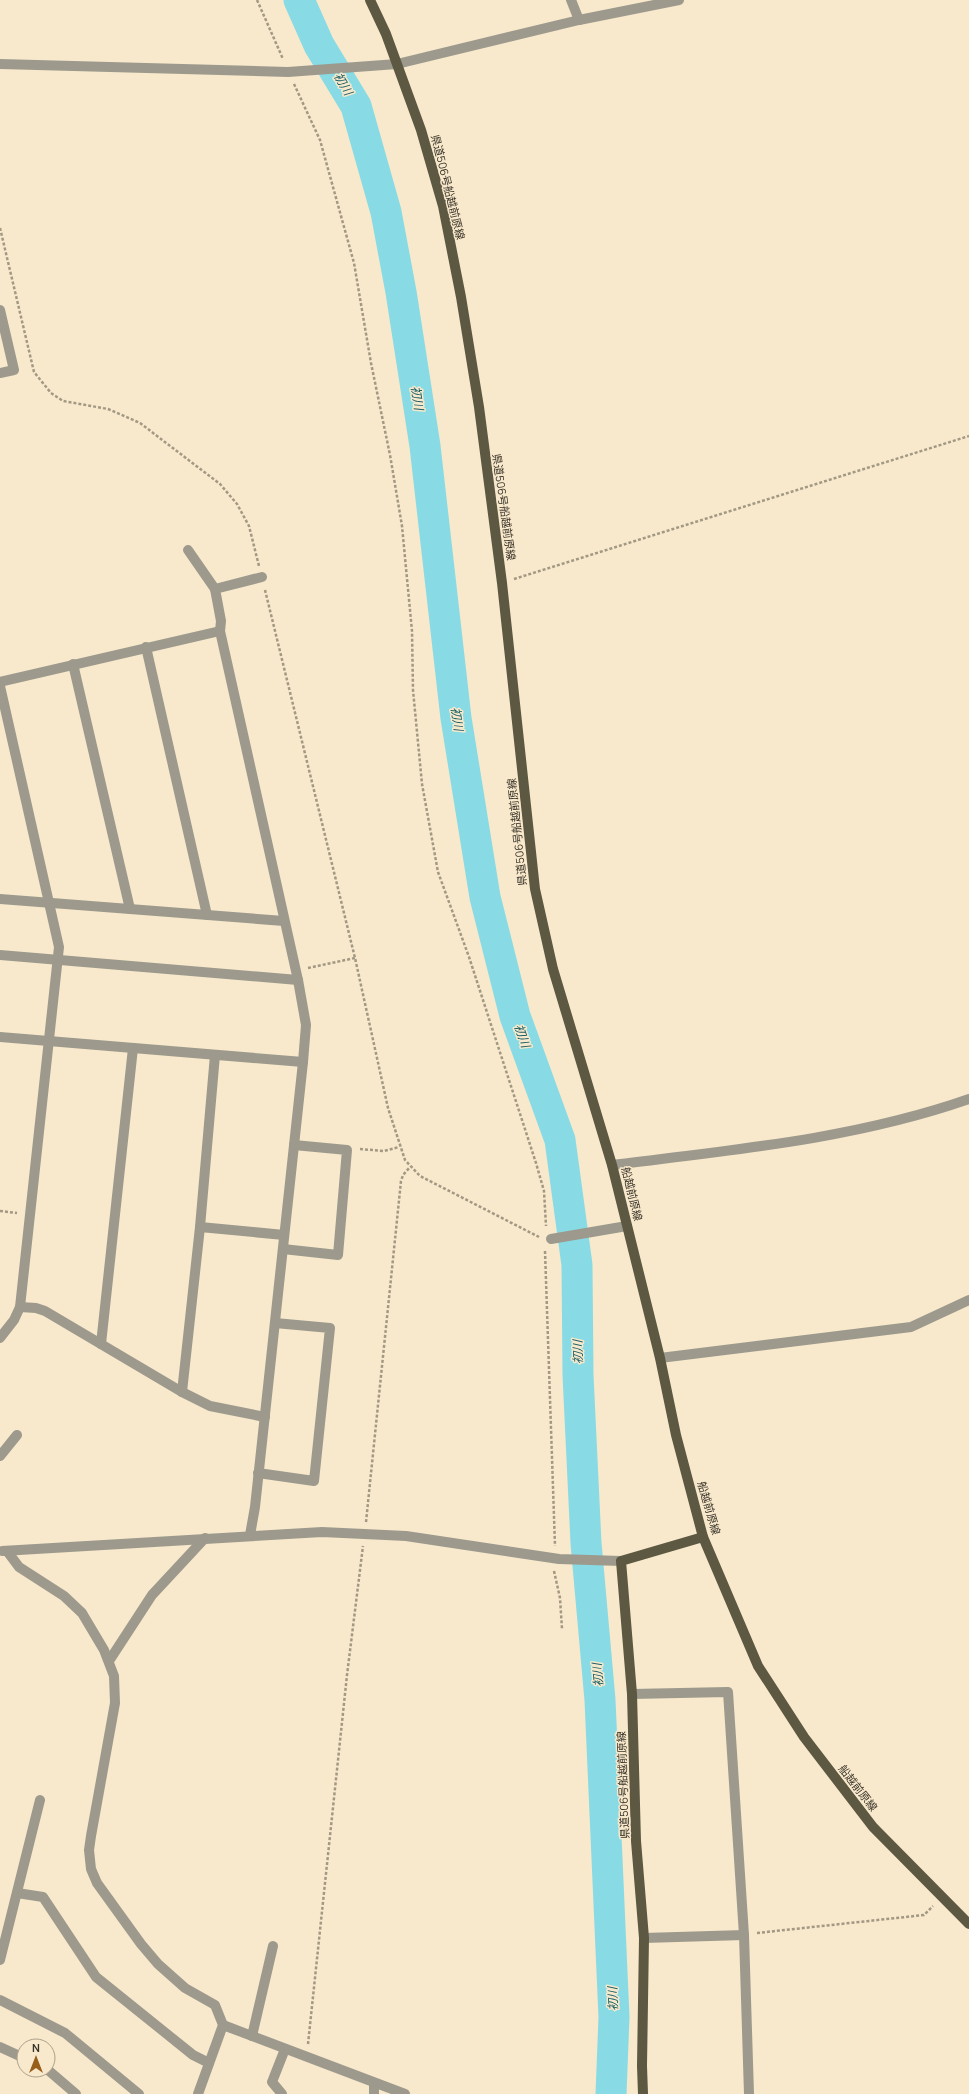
<svg xmlns="http://www.w3.org/2000/svg" width="969" height="2094" font-family="Manrope,'Noto Sans JP',sans-serif">
<style>
.lines{fill:none;stroke-linecap:round;stroke-linejoin:round}
.river{stroke:#88dbe4;stroke-width:31}
.path{stroke:#a29883;stroke-width:2.5;stroke-dasharray:3 2;stroke-linecap:butt}
.minor{stroke:#9d9a8d;stroke-width:10}
.major{stroke:#5d5842;stroke-width:10}
.labels{text-anchor:middle;stroke-width:3;stroke-linejoin:round;paint-order:stroke}
.street-label{font-size:11px;fill:#393328;stroke:#f8e9cc}
.water-label{font-size:12px;font-style:italic;fill:#175d64;stroke:#f8e9cc}
</style>
<rect width="100%" height="100%" fill="#f8e9cc"/>
<g class="lines">
<polyline class="river" points="299,0 319,45 356,106 386,212 401,292 425,446 456,718 485,897 515,1016 560,1140 577,1265 578,1375 586,1543 600,1700 614,2017 611,2094"/>
<g class="path">
<polyline points="257,0 283,59"/>
<polyline points="294,84 320,140 354,263 371,363 390,455 402,526 412,631 413,690 422,784 438,872 469,957 536,1163 544,1191 546,1226"/>
<polyline points="0,228 34,372 51,393 63,401 108,409 140,423 220,484 237,504 249,526 259,566"/>
<polyline points="514,579 969,436"/>
<polyline points="265,590 355,958 388,1108 405,1160 420,1176 539,1237"/>
<polyline points="308,968 355,958"/>
<polyline points="360,1149 384,1151 399,1147"/>
<polyline points="0,1211 17,1213"/>
<polyline points="545,1251 555,1546"/>
<polyline points="366,1522 401,1181 403,1175 410,1167"/>
<polyline points="554,1571 560,1598 562,1629"/>
<polyline points="757,1933 924,1915 933,1906"/>
<polyline points="308,2044 347,1675 363,1546"/>
</g>
<g class="minor">
<polyline points="571,0 579,20"/>
<polyline points="0,64 288,72 397,64 579,20 679,0"/>
<polyline points="0,310 14,370 0,373"/>
<polyline points="188,550 215,589"/>
<polyline points="220,631 221,621 215,589 262,577"/>
<polyline points="146,647 207,915"/>
<polyline points="73,664 130,909"/>
<polyline points="0,682 220,631 298,980 306,1025 303,1062 255,1507 250,1535"/>
<polyline points="0,686 59,947 20,1307 14,1320 0,1338"/>
<polyline points="0,899 284,921"/>
<polyline points="0,955 298,980"/>
<polyline points="0,1037 303,1062"/>
<path d="M612 1165C732 1150 855 1139 969 1099"/>
<polyline points="200,1227 284,1235"/>
<polyline points="551,1239 627,1226"/>
<polyline points="283,1249 338,1255 347,1150 294,1145"/>
<polyline points="20,1307 36,1308 45,1311 182,1392 210,1406 265,1417"/>
<polyline points="101,1344 133,1048"/>
<polyline points="660,1358 911,1327 969,1300"/>
<polyline points="182,1392 200,1227 215,1055"/>
<polyline points="0,1456 17,1435"/>
<polyline points="258,1473 314,1481 330,1328 275,1323"/>
<polyline points="2,1551 322,1532 406,1536 559,1559 621,1561"/>
<polyline points="7,1551 19,1567 64,1596 82,1613 104,1650 114,1676 115,1703 91,1836 89,1850 91,1869 97,1883 141,1944 158,1964 185,1988 215,2005 223,2025 198,2094"/>
<polyline points="109,1661 152,1595 205,1538"/>
<polyline points="632,1694 728,1692 744,1935 749,2094"/>
<polyline points="17,1893 43,1897 96,1977 193,2055 209,2063"/>
<polyline points="644,1938 744,1935"/>
<polyline points="0,1960 40,1800"/>
<polyline points="0,2000 65,2033 139,2094"/>
<polyline points="223,2025 405,2094"/>
<polyline points="252,2036 273,1946"/>
<polyline points="0,2047 24,2058"/>
<polyline points="48,2070 76,2094"/>
<polyline points="374,2083 374,2094"/>
<polyline points="282,2094 272,2082 285,2049"/>
</g>
<g class="major">
<polyline points="370,0 386,34 421,130 443,206 461,297 479,407 502,583 535,889 553,969 612,1165 660,1358 676,1435 703,1537 758,1666 804,1737 873,1827 969,1924"/>
<polyline points="643,2094 642,2066 644,1938 636,1841 632,1694 621,1561 703,1537"/>
</g>
</g>
<g class="labels">
<g class="street-label">
<text transform="translate(448 187) rotate(76)" y="4">県道506号船越前原線</text>
<text transform="translate(504 507) rotate(82)" y="4">県道506号船越前原線</text>
<text transform="translate(517 832) rotate(-96)" y="4">県道506号船越前原線</text>
<text transform="translate(632 1194) rotate(76)" y="4">船越前原線</text>
<text transform="translate(709 1508) rotate(74)" y="4">船越前原線</text>
<text transform="translate(623 1785) rotate(-92)" y="4">県道506号船越前原線</text>
<text transform="translate(858 1788) rotate(52)" y="4">船越前原線</text>
</g>
<g class="water-label">
<text transform="translate(343 84) rotate(59)" y="4">初川</text>
<text transform="translate(417 398) rotate(81)" y="4">初川</text>
<text transform="translate(457 719) rotate(82)" y="4">初川</text>
<text transform="translate(522 1036) rotate(70)" y="4">初川</text>
<text transform="translate(578 1352) rotate(-91)" y="4">初川</text>
<text transform="translate(598 1675) rotate(-95)" y="4">初川</text>
<text transform="translate(613 1999) rotate(-92)" y="4">初川</text>
</g>
</g>
<g transform="translate(36 2058)"><circle r="19" fill="#f8e9cc" stroke="#aca08a"/>
<path d="M0-3L7 15L0 10L-7 15Z" fill="#985f1c"/>
<text y="-6" font-size="11" font-weight="bold" text-anchor="middle" fill="#393328">N</text>
</g>
</svg>
